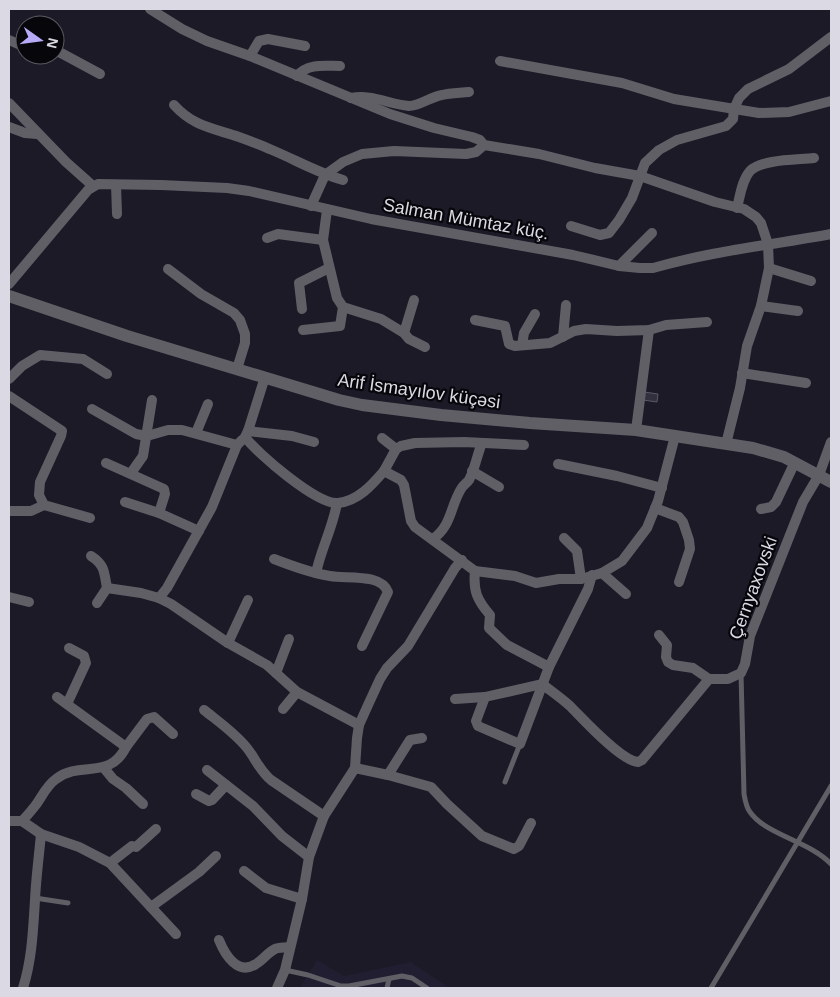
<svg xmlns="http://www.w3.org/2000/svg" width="840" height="997" font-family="Helvetica,sans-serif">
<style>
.built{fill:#221e32}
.building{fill:#32303f;stroke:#5a5768}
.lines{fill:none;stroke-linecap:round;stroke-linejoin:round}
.service{stroke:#605f66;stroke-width:5}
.minor{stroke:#605f66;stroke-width:10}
.tertiary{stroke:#605f66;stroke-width:12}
.labels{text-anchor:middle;stroke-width:4.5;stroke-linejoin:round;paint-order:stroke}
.street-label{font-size:18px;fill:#dbdae4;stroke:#06060b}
</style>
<rect width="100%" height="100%" fill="#1c1a27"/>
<polygon class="built" points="317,960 344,976 411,962 449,988 300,988"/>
<polygon class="building" points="644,392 658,394 657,402 643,400"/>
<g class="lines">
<g class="service">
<path d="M741 673 744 794C745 799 746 807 750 812 766 835 809 841 831 864"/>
<polyline points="505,782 520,744"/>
<polyline points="35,898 68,903"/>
<polyline points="285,970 308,975 341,986 349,986 402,976 412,978 427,988"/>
<polyline points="387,988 389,979"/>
<polyline points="711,988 831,786"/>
</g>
<g class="minor">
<polyline points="150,9 182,29 207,41 250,56 390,114 434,128 472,137 480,140 484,145 539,154 595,168 640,176 715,202 744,209 756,217 761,223 768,244 769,268 761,306 747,346 740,388 726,444"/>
<polyline points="9,40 25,47"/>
<polyline points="55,51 61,53 100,74"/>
<polyline points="250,56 259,41 268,39 305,46"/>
<polyline points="500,61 622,83 674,99 759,113 789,112 831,101"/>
<path d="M297 76C308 63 325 66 340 66"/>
<path d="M351 98C372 94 388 104 409 106 420 106 430 97 442 95 450 93 460 93 469 92"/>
<polyline points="9,103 66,162 93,186"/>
<path d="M174 105C194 127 213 128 239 137 250 141 261 145 272 150 296 160 318 173 343 180"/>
<polyline points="9,127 25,133 37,134"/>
<polyline points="116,185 117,214"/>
<polyline points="311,206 325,175 343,162 362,154 394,151 466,154 476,152 484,145"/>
<path d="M737 208C740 196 742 180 750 171 762 159 797 160 814 158"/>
<polyline points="327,210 323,240 337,298 343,307 381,319 404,333 409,339 425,347"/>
<polyline points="571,226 600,235 609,233 619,220 632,198 645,163 659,150 677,140 726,126 733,119 734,109 739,98 748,89 789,69 831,37"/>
<polyline points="267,238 278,234 323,240"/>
<polyline points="619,266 652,233"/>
<polyline points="769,268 811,281"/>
<polyline points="168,269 201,294 234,313 240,320 245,334 245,343 237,369"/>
<path d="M9 284 88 190 98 184 161 185 227 188 249 191 371 219 573 255 619 266 640 268H653C712 251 772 245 831 234"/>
<polyline points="761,306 798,311"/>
<polyline points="302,309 299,283 329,268"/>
<polyline points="475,320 505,326 509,344 515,346 550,343 574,331 586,329 617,331 649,330 666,325 707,322"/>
<polyline points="303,330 340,326 343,307"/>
<polyline points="404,333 414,300"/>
<polyline points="563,337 566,305"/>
<polyline points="522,345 524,333 535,314"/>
<polyline points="742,373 806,383"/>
<path d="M265 377 248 431 245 437C257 453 317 505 338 503 358 501 372 485 384 471L401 480 404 485 411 521 415 527 475 571 515 576 536 583 559 579H581L602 573 622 561 647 528 658 501 675 436"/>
<polyline points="9,379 22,366 40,355 83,359 107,374"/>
<polyline points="9,396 62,431 61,436 40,482 39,495 44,505 90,518"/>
<polyline points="92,409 136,434 147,436 168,430 182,430 237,445 242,440"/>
<polyline points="636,430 649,330"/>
<polyline points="248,431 292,436 314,442"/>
<polyline points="196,433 208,404"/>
<polyline points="382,438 396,449"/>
<polyline points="106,463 164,489 165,494 159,513"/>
<polyline points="558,464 617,476 662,488"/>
<polyline points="384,471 396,449 401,446 415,443 464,442 524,445"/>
<polyline points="472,471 499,487"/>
<polyline points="131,473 143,456 152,400"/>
<polyline points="125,502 159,513 199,531"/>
<polyline points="655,508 679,517 683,522 689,540 690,549 679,582"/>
<polyline points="761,509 771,507 776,502 795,462"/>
<polyline points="9,511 31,511 44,505"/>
<polyline points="564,538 577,551 581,579"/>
<path d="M433 539C452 525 450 507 461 489 463 485 467 483 469 480 475 469 477 455 482 443"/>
<path d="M91 556C105 565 104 572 107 588"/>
<path d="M274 559C292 566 311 573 330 576 347 579 381 573 388 592L362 646"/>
<path d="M475 571C473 591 477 600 490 615L489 628 507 645 549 667"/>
<path d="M316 573C321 549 333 527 337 503"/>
<polyline points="602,573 626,594"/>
<polyline points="9,597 29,602"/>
<polyline points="159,598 167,588 212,507 237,445"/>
<polyline points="97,603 107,588 141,593 159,598 171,604 228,643 267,665 297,692 359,725"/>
<polyline points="659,635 667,645 666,657 668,662 673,665 693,668 709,679 728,679 741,673 745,664 750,636 803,502 819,475 831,442"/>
<polyline points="228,643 248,600"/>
<polyline points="276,673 289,639"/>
<polyline points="485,697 476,721 478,726 520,744 549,667 588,589 592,575"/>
<path d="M455 699 485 697 542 684C551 691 561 698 570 706 583 719 621 761 638 762L642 760 709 679"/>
<polyline points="67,704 86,663 84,656 69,648"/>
<polyline points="283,709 297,692"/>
<path d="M204 710C219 722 235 733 247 748 255 758 260 771 271 780L324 816"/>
<polyline points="126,747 147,719 154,717 173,734"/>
<polyline points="104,768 113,779 126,788 143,804"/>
<polyline points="355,768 388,775 431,787 447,804 482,836 514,849 519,846 531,823"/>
<polyline points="207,770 253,806 282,836 309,857"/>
<polyline points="388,775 410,740 422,738"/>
<polyline points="196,794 209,801 212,800 226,785"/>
<path d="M9 821H22C27 816 31 811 35 806 42 797 46 786 56 779 81 760 109 781 126 747L57 697"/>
<polyline points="22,821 41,834 79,847 110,863 176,934"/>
<polyline points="110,863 132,846 136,847 156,829"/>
<polyline points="244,871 266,888 302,899"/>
<polyline points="151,907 199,872 216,856"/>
<path d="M219 940C225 955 238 976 256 964 263 960 267 953 275 949 279 947 285 948 290 947"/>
<path d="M23 988C32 959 33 931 35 900 36 878 39 856 41 834"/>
<polyline points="277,988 285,970 302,899 309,857 324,816 355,768 357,738 359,725 368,705 380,679 387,668 408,646 455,568 462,560"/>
</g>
<polyline class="tertiary" points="9,296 127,336 339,400 362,405 441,415 530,423 636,430 753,448 784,457 831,482"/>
</g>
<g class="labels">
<g class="street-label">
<text transform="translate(466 219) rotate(10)" y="6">Salman Mümtaz küç.</text>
<text transform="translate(419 391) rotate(8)" y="6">Arif İsmayılov küçəsi</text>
<text transform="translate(753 588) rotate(-70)" y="6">Çernyaxovski</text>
</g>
</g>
<rect width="840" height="997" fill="none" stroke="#dbdae4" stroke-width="20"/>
<g transform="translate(40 40) rotate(104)"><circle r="24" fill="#06060b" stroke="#5b5b62"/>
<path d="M0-4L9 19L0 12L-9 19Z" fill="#b7abf7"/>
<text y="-8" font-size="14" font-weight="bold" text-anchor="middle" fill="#dbdae4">N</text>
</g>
</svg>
